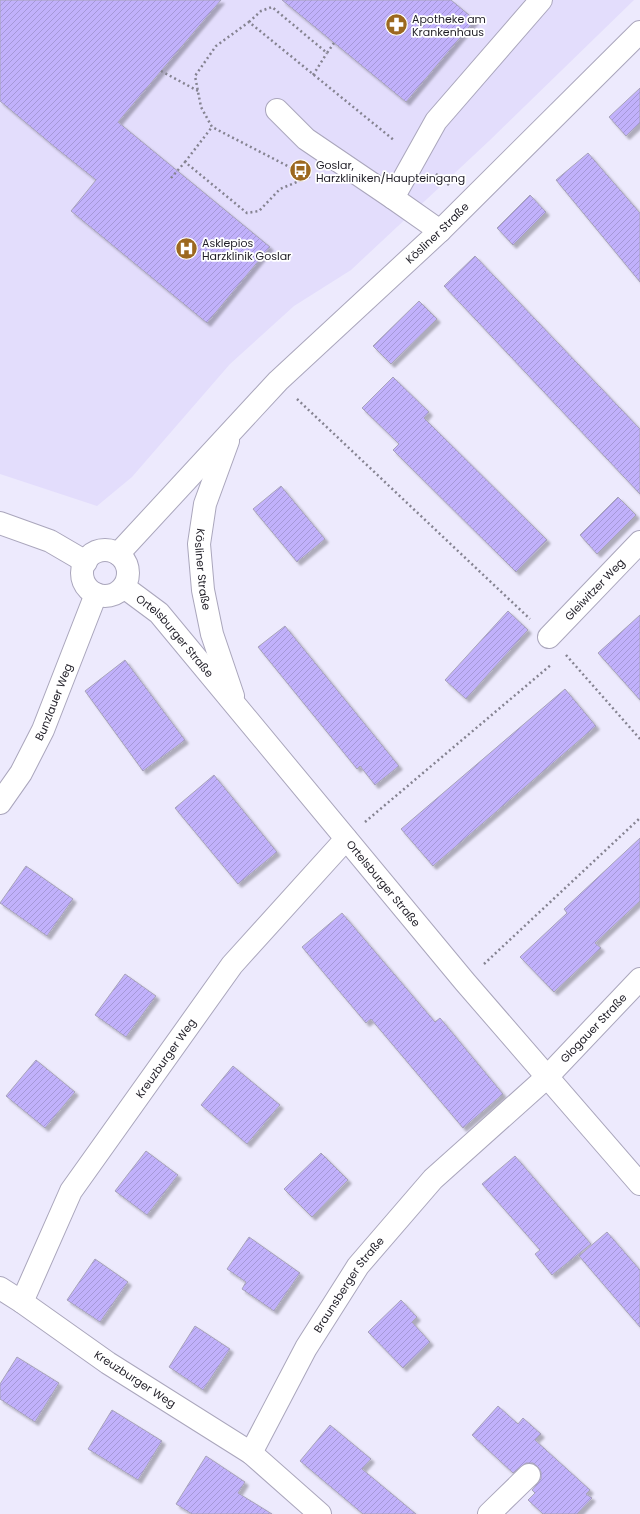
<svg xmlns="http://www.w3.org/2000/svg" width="640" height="1514" font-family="Poppins,sans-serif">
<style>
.built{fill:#e3ddfc}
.building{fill:url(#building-hatch);stroke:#a7a3b9;filter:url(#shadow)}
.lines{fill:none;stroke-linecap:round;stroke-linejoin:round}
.minor-casing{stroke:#aaa6bc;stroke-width:24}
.path{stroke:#858391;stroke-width:2.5;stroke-dasharray:2 3;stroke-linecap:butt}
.minor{stroke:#fff;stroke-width:22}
.labels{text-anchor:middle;stroke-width:3.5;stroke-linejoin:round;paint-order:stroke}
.poi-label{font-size:11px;fill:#1f1d26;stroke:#fff;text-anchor:start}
.street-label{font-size:11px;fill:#1f1d26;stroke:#fff}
</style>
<defs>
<pattern id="building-hatch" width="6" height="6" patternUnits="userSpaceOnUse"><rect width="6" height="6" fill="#c1b1fb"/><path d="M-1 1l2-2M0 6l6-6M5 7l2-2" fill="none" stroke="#a598d7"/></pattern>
<filter id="shadow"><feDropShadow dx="3.5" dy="3.5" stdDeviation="1" flood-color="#0004"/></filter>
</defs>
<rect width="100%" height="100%" fill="#edeafd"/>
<polygon class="built" points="0,0 634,0 489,141 351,270 294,306 230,364 132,477 97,506 0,474"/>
<g class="building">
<polygon points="0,0 221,0 118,122 270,247 207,323 71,211 96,180 56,148 0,101"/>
<polygon points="282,0 451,0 475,20 406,102"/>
<polygon points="640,88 640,123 626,136 609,117"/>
<polygon points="588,153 640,213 640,282 556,180"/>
<polygon points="530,195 546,212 513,245 497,228"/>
<polygon points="475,256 640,429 640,494 444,286"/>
<polygon points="419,301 437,319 391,364 373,346"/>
<polygon points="393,377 429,412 424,418 547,540 516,572 393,450 399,444 362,408"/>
<polygon points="281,486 325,539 297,562 253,509"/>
<polygon points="618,497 636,515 597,554 580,535"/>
<polygon points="508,611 528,630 466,699 445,680"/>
<polygon points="640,615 640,700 598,653"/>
<polygon points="285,626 399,766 375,785 360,766 357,769 258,647"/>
<polygon points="125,660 185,740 143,771 85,691"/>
<polygon points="565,689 596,726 433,866 401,829"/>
<polygon points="214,775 277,852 238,884 175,808"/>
<polygon points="640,838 640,901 595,943 601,948 554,992 520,957 567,913 564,909"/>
<polygon points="26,866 73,899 47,936 0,903"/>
<polygon points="342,913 435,1022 440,1018 503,1094 463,1128 371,1019 366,1023 302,947"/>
<polygon points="125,974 156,996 126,1037 95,1015"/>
<polygon points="36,1060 75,1092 45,1128 6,1096"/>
<polygon points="233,1066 280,1105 247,1144 201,1105"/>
<polygon points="146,1151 178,1175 147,1215 115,1191"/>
<polygon points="321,1153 348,1180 312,1217 284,1189"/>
<polygon points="515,1156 591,1244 552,1275 535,1254 540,1250 482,1184"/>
<polygon points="607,1232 640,1270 640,1327 579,1256"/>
<polygon points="249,1237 300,1273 274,1311 242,1289 246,1282 227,1269"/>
<polygon points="95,1259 128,1282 100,1322 67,1300"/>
<polygon points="401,1300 417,1317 412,1322 430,1342 403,1368 368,1332"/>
<polygon points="195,1326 230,1349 203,1390 169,1367"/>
<polygon points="17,1357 59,1383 35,1422 0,1399 0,1384"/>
<polygon points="498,1406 518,1424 523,1418 541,1434 535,1440 590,1490 586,1494 592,1498 577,1514 543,1514 528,1500 535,1493 532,1490 541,1479 541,1472 538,1467 533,1463 526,1463 513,1473 472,1435"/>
<polygon points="112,1410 162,1441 138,1480 88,1449"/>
<polygon points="330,1425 371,1459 362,1469 416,1514 363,1514 300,1461"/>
<polygon points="206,1456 245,1482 238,1493 272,1514 192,1514 176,1504"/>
</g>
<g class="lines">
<defs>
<g id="minor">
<polyline points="277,110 306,139 393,198 440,231"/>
<polyline points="393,198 436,121 541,0"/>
<path id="s1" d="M228 441 205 504 199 544 203 590 212 634 233 696"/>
<polyline points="0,523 50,541 86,562"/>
<circle cx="105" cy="573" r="23"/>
<path id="s2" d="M118 554 278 381 440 231 640 32"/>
<path id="s3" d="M124 587 159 613 465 982 640 1184"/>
<path id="s4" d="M549 637 640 542"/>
<path id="s5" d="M0 803 21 773 43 730 96 594"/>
<polyline points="0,1288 22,1302"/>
<path id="s6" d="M251 1453 306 1348 358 1266 433 1179 547 1077 640 979"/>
<path id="s7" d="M320 1514 251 1453 108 1363 22 1302 71 1191 232 965 346 839"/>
<polyline points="489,1514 529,1475"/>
</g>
</defs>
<use href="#minor" class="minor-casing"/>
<g class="path">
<polyline points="249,22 261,11 272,7 327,53 334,43"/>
<polyline points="161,71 198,91"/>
<polyline points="313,75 327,53"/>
<polyline points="185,162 212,127"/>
<polyline points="436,174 449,185"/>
<polyline points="171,178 185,162 247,213 259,211 280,189 309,177 212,127 201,107 195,76 216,46 249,22 395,141"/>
<polyline points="297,399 530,619"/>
<polyline points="566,655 640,739"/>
<polyline points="365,822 552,664"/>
<polyline points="484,964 640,818"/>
</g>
<use href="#minor" class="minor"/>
</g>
<defs>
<symbol id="pharmacy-disc" viewBox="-11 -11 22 22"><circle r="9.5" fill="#9c681f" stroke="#fff"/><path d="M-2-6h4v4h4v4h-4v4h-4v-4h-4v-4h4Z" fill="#fff"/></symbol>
<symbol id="bus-disc" viewBox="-11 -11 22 22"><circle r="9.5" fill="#9c681f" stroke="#fff"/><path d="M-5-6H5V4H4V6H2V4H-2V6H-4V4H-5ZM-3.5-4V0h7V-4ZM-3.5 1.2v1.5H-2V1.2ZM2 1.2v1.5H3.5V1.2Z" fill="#fff"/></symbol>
<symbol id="hospital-disc" viewBox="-11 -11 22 22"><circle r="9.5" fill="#9c681f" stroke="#fff"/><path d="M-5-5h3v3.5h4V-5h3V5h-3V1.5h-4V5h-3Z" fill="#fff"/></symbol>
</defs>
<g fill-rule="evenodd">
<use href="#pharmacy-disc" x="384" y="12" width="25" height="25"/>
<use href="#bus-disc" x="288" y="158" width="25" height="25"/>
<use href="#hospital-disc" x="174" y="236" width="25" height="25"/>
</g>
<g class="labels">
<g class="poi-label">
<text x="412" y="23">Apotheke am<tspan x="412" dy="13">Krankenhaus</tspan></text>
<text x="316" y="169">Goslar,<tspan x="316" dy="13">Harzkliniken/Haupteingang</tspan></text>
<text x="202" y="247">Asklepios<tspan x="202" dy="13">Harzklinik Goslar</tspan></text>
</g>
<g class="street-label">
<text dy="4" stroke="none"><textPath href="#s2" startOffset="453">Kösliner Straße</textPath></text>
<text dy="4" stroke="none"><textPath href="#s1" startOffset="133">Kösliner Straße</textPath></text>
<text dy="4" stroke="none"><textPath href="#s4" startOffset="66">Gleiwitzer Weg</textPath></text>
<text dy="4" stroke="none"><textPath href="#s3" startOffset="71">Ortelsburger Straße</textPath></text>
<text dy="4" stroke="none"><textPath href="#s5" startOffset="115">Bunzlauer Weg</textPath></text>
<text dy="4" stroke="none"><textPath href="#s3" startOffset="395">Ortelsburger Straße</textPath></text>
<text dy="4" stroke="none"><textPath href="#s6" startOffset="551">Glogauer Straße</textPath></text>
<text dy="4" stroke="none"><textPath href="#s7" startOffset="651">Kreuzburger Weg</textPath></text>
<text dy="4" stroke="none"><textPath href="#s6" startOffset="195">Braunsberger Straße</textPath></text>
<text transform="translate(135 1379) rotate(33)" y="4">Kreuzburger Weg</text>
</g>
</g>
</svg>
